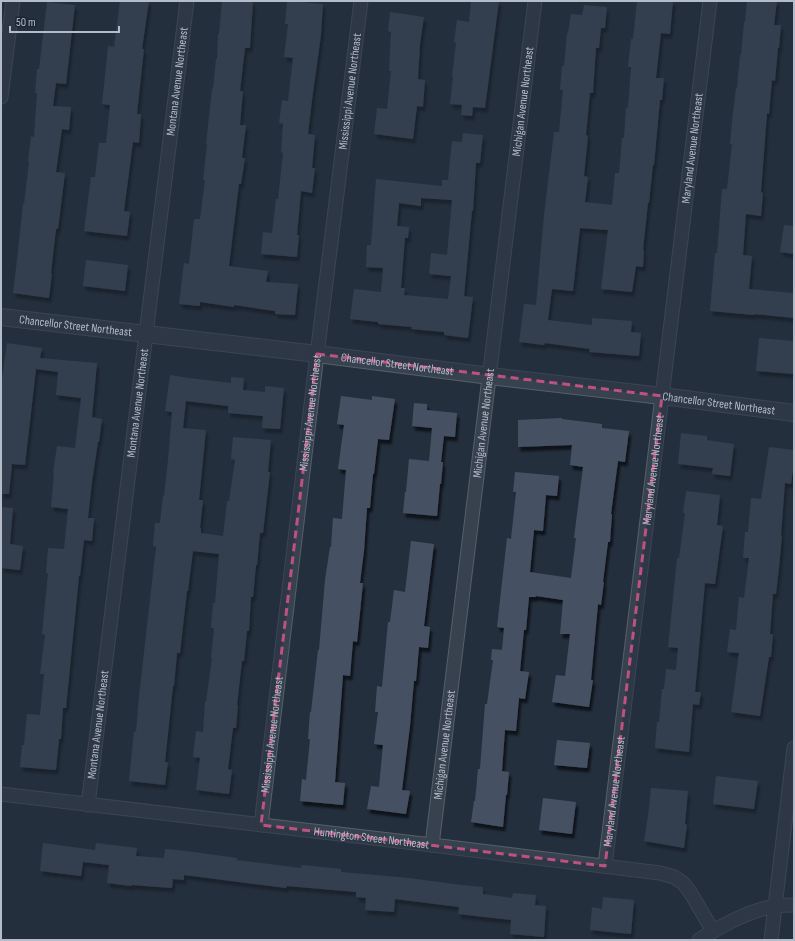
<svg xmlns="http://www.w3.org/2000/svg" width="795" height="941" font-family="'Sofia Sans Condensed',sans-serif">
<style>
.building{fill:#455162;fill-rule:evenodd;filter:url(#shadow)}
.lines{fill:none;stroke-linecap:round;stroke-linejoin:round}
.minor-casing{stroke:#565f6c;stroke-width:15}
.tertiary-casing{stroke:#565f6c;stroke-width:18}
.minor{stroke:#38414e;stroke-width:13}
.tertiary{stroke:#38414e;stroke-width:16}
.marked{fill:none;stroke:#bd5182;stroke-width:3;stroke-dasharray:8 5;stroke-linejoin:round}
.labels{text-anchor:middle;stroke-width:3;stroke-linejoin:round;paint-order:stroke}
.street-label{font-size:12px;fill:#b4bcc9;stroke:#1d2633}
</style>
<defs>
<filter id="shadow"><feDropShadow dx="2.5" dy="4.5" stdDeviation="1" flood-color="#0009"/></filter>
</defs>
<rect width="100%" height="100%" fill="#242f3e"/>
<g class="building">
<polygon points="120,1 149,1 142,49 144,49 137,114 141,114 139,143 133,142 124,211 130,212 127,236 84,231 91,177 95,177 99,143 106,143 110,105 102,104 105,76 108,46 114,47"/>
<polygon points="222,1 253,1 250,48 245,48 240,91 243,91 240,125 246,125 242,158 245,158 241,184 239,184 229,266 268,271 266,282 298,284 295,315 275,314 275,311 234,305 234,307 200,302 200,306 179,304 184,263 189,264 194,219 200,219 205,180 203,180 207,144 206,144 212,89 213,89 216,59 217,59 218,34 219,34"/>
<polygon points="287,1 323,4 321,35 313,93 313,92 308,134 315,135 312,168 315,168 312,193 301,191 297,235 299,235 297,257 261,254 263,232 272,233 276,199 278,199 283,153 281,152 283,124 279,123 282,100 288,101 293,58 284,57 288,24 285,24"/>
<polygon points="471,1 499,1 485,108 473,107 472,116 461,115 462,105 450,104 453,77 452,77 456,43 454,42 457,20 469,22"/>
<polygon points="637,1 673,1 670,34 661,33 656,78 664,78 662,100 660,100 654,165 653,165 649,203 648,203 643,250 644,250 643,267 636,266 632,292 601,289 608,230 580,228 573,291 552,289 548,320 592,325 592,318 632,321 631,332 641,333 639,356 589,352 590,349 545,343 544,345 519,342 524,304 536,305 544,215 554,132 559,132 563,90 560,90 562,66 564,66 567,33 568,33 571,14 582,15 584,5 607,7 605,28 601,28 599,48 596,48 593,93 590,93 586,135 588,136 584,176 588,177 585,202 612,205 615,173 619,173 622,138 624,138 626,107 628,108 631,67 628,67 631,39 633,39"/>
<polygon points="747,1 777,1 774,25 781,25 779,48 778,48 775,81 772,80 769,114 767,113 761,192 763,193 761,216 746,214 743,255 752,256 749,289 794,293 794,318 754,314 754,315 710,311 715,253 717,253 722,189 727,189 732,144 730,144 732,121 736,88 737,88 740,55 741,55 744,22 745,22"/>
<polygon points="47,2 75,5 66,84 56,83 53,106 71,107 69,130 62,129 56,172 65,173 58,229 56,229 51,273 52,273 49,298 13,293 17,260 23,204 24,204 29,162 28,161 31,136 34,137 37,93 35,93 37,69 39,69"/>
<polygon points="390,12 424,17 420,44 418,79 425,80 423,107 417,106 413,139 374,134 377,108 387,109 391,71 389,71 391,32 388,31"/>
<path d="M463 133 483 135 480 163H476L473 211H472L464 296 473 297 468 338 444 335V332L411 329 412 327 378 324V322L350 319 354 289 381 292 383 268 366 267 367 245H371L376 179 442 186V180H448L452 141 462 142ZM421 198 452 200 447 255 431 253 429 274 451 276 448 299 404 295 405 288H401L405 238H408L409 227 397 226 399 203 421 206Z"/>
<polygon points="784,225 794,226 794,254 780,252"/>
<polygon points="86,260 128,265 125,291 83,286"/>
<polygon points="759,338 794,341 794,374 756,371"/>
<polygon points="7,343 42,348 40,358 97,363 92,417 102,419 99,442 98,442 92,482 88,518 94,518 92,541 84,540 80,576 79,576 66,708 63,708 61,739 59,739 56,770 20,767 22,745 24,745 27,714 40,715 44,674 40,674 45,635 42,634 48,573 46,573 48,548 64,549 68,509 51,507 54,473 53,473 57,446 75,448 81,398 56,395 58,372 36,369 25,465 12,464 9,494 1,494 1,386"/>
<polygon points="170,375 189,378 231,383 231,377 244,378 243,390 265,392 265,386 284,388 280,429 262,428 263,416 228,413 228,406 186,401 183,428 206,430 199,500 203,500 200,528 201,528 201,533 223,536 227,501 229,501 235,460 231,459 233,437 271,440 268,472 270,472 263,533 260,533 257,565 256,565 253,597 251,597 249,631 247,631 244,661 242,661 237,705 238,705 236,728 233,728 228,769 232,770 229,794 196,790 200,758 193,757 196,731 203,732 205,702 206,702 212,658 211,658 214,628 211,628 213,603 215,603 219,554 193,551 188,591 187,591 180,653 177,653 174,686 173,686 165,762 168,762 165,785 129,781 134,731 136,732 139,696 156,547 153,546 155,523 160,523 163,496 164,496 168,460 172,412 165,411"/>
<polygon points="341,396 372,400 372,396 395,399 389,440 378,439 374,474 373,474 370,508 367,508 364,551 360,583 363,583 357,642 353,641 350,676 343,675 335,782 345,783 343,805 300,801 302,779 306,780 310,739 308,739 310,712 311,712 318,650 319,650 325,580 330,547 331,547 333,518 342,519 346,470 338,469 344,425 337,424"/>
<polygon points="414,403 427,404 427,410 457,413 455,437 444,436 441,462 443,462 441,484 440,484 437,516 403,513 405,492 406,492 409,459 429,461 432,428 412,426"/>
<polygon points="562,418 562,419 602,424 602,428 629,431 625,462 618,461 611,514 612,514 610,542 608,542 603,582 604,582 601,605 598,604 591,680 593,680 589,707 552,702 556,675 565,676 570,634 560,634 563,600 536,596 536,597 529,597 526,630 524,630 520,671 529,672 525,699 519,698 516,731 505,730 502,771 509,772 507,795 506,795 503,827 471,822 474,801 475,801 478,769 480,769 485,704 487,704 493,660 491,660 492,649 502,650 504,628 497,627 507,538 511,539 516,492 513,492 515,472 559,476 557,496 546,495 543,531 534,530 530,572 571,578 576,538 574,538 583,467 570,465 572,445 518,447 518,420"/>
<polygon points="681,433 707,436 707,440 734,444 730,476 712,474 713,468 678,464"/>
<polygon points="769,447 794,450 794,462 791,484 785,483 781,535 782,536 779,568 776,594 773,594 770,634 773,634 771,657 769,657 760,716 731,712 739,653 727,652 730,629 736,630 739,597 744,598 749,558 743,558 745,532 748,532 751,498 761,499"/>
<polygon points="686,491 720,495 717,525 723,526 715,584 705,583 695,692 701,692 699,705 693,704 689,752 655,748 657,722 659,722 662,689 664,689 666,669 676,670 678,648 668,647 675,579 677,558 679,558 685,513 683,513"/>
<polygon points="1,507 13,508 10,544 23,546 20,570 1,568"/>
<polygon points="411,541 434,544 424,626 430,627 428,648 419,647 416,681 414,681 410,726 402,790 410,791 406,814 367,809 371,786 379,787 383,745 374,744 378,712 375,712 377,686 382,687 388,622 390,622 394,590 405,592"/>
<polygon points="557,740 590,743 587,768 554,765"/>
<polygon points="716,776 758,781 754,809 713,804"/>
<polygon points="651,788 688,791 685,824 687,825 684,848 644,841 648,816"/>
<polygon points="543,798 576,802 572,834 539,830"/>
<polygon points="43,843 95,850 96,843 137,848 136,856 164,858 165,849 186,851 237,858 237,860 301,868 302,865 341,869 341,872 409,878 461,885 483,887 483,894 512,898 513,893 536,895 535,905 546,906 544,937 510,934 511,920 458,914 459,907 395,899 394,912 365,910 366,898 356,897 356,892 287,886 286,888 184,875 184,880 173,879 172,888 132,885 131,886 107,883 109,865 83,862 81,876 40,871"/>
<polygon points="603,897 634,900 631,934 590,930 592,907 602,909"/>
</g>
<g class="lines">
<defs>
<g id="minor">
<polyline points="1,97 13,1"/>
<path id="s1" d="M1 794 432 845 660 873 674 877 683 883 690 892 713 931"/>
<path id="s2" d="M88 805 187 1"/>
<path id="s3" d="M261 825 315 371 361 1"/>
<path id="s4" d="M432 845 535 1"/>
<path id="s5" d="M605 866 710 1"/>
<path d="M699 940C722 925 748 911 775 906 781 905 788 905 794 905"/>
<polyline points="771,940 794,748"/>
</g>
<g id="tertiary">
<path id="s6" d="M1 317 317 354 490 376 662 396 794 413"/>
</g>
</defs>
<use href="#minor" class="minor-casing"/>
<use href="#tertiary" class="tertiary-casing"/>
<use href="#minor" class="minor"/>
<use href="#tertiary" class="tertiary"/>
</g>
<path d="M0 0H795V941H0ZM317 354 662 396 605 866 261 825Z" fill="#242f3e" fill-opacity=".55" fill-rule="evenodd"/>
<path class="marked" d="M317 354 662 396 605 866 261 825Z"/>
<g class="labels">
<g class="street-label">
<text dy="4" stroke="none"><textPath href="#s2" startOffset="729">Montana Avenue Northeast</textPath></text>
<text dy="4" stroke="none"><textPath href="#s3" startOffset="739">Mississippi Avenue Northeast</textPath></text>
<text dy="4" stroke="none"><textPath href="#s4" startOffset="749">Michigan Avenue Northeast</textPath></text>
<text dy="4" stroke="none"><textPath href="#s5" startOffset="723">Maryland Avenue Northeast</textPath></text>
<text dy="4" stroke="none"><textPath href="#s6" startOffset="75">Chancellor Street Northeast</textPath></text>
<text dy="4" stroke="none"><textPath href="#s6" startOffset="399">Chancellor Street Northeast</textPath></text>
<text dy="4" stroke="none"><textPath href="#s2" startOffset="405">Montana Avenue Northeast</textPath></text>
<text dy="4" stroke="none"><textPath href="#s6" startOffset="723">Chancellor Street Northeast</textPath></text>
<text dy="4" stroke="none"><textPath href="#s3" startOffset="415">Mississippi Avenue Northeast</textPath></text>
<text dy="4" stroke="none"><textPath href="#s4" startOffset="425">Michigan Avenue Northeast</textPath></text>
<text dy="4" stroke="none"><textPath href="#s5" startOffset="399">Maryland Avenue Northeast</textPath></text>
<text dy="4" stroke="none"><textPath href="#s2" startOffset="81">Montana Avenue Northeast</textPath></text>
<text dy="4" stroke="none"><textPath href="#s3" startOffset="91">Mississippi Avenue Northeast</textPath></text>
<text dy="4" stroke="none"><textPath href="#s4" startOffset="101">Michigan Avenue Northeast</textPath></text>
<text dy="4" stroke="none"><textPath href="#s5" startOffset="75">Maryland Avenue Northeast</textPath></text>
<text dy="4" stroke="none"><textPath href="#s1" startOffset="373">Huntington Street Northeast</textPath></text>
</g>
</g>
<rect width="795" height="941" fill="none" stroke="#b4bcc9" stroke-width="4"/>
<path d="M10 26v6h109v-6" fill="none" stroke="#b4bcc9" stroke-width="2"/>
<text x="16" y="26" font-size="12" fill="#b4bcc9" stroke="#1d2633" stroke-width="3" paint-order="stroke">50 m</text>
</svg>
